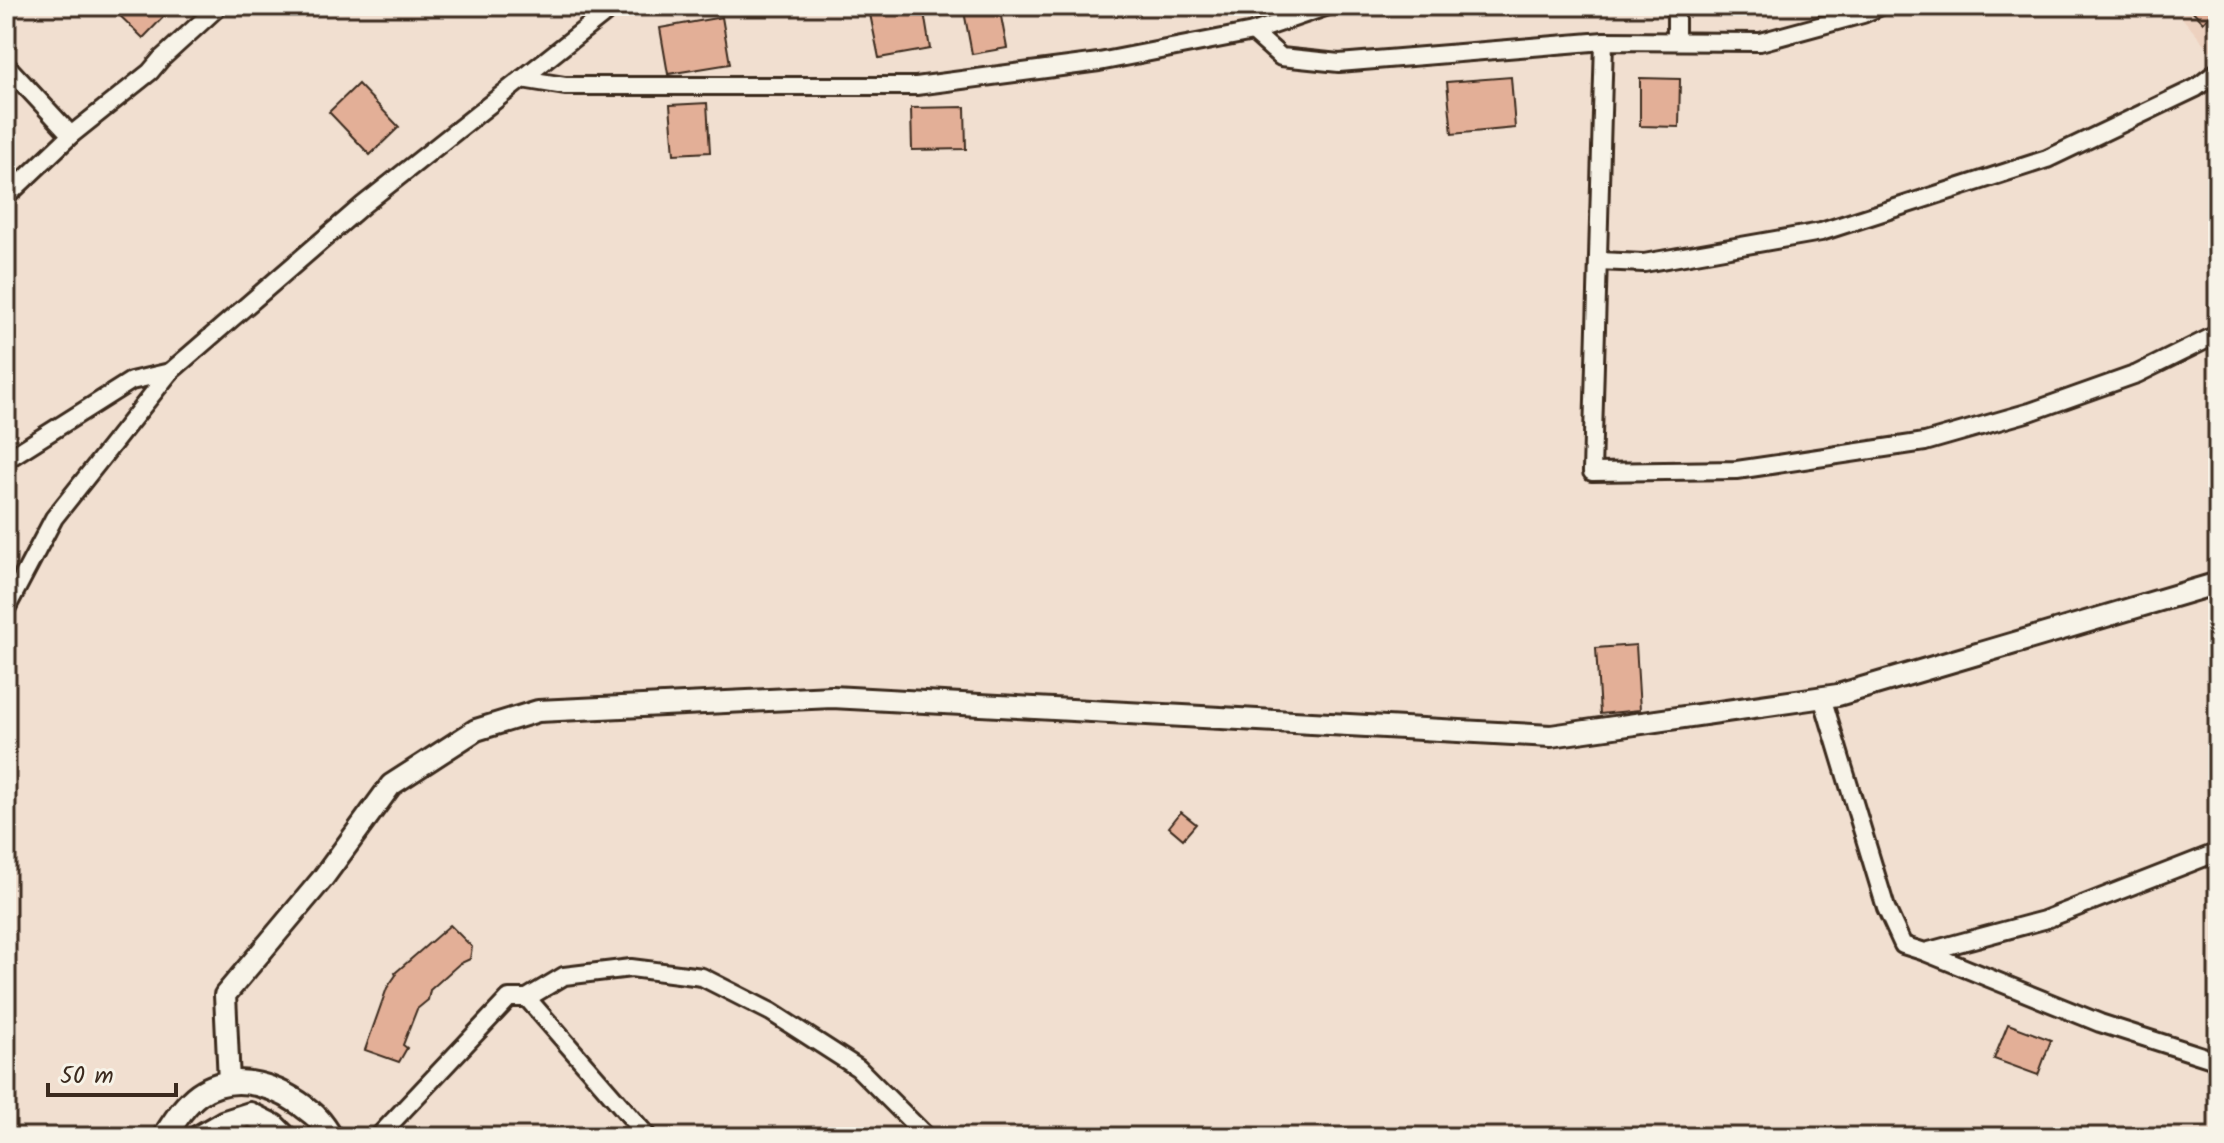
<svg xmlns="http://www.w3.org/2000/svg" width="2224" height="1143" font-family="Kalam,sans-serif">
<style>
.built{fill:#edd1bf}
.building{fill:#e3af97;stroke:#3b2a1e;stroke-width:2}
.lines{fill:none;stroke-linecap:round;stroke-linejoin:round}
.minor-casing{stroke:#3b2a1e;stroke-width:22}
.tertiary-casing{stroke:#3b2a1e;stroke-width:26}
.secondary-casing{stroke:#3b2a1e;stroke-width:28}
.minor{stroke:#f7f3e8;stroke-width:16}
.tertiary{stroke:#f7f3e8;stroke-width:20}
.secondary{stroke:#f7f3e8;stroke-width:22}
</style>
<rect width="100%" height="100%" fill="#f1dfd0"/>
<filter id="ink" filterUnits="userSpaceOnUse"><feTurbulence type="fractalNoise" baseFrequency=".0125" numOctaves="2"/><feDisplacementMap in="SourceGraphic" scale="16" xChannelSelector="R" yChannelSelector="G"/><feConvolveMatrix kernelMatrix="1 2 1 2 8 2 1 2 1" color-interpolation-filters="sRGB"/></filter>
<g filter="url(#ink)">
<polygon class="built" points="2172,6 2218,6 2218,45 2210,51"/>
<g class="building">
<polygon points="110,6 174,6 143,38"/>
<polygon points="912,6 923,6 930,49 879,58 870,14"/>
<polygon points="963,6 999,6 1007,48 972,54"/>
<polygon points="2188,6 2218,6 2218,7 2203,22"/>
<polygon points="722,17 730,64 668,74 660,28"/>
<polygon points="1511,77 1515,128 1452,134 1447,82"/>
<polygon points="1640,78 1680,79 1679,127 1640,126"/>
<polygon points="358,84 399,127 370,155 329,112"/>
<polygon points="707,103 710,152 674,154 670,105"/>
<polygon points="965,107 966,149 912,150 911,108"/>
<polygon points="1636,645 1640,710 1600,714 1596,648"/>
<polygon points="1181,812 1196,824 1183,839 1169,827"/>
<polygon points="450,925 472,947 470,959 459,964 430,990 428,1000 417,1009 403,1045 407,1048 399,1062 365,1050 387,988 396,975 395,973"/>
<polygon points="2008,1024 2051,1040 2038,1075 1994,1059"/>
</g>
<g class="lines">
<defs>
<g id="minor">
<polyline points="1253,32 1281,57 1339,63 1604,41 1760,42 1863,14 1881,6"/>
<polyline points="1604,41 1592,472 1737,470 1925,442 2030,412 2137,374 2218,334"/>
<polyline points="1676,41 1676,6"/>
<polyline points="6,65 71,135"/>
<polyline points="522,79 565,86 916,86 1099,62 1253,32 1328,6"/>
<polyline points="6,197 71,135 150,72 161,59 219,6"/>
<polyline points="1598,261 1644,263 1821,232 2047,159 2196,88 2218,71"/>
<polyline points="6,460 131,381 170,372"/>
<polyline points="6,609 54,518 170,372 363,205 614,6"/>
<polyline points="1822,697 1886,908 1903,945 1925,952 2044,920 2218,852"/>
<polyline points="1925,952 2100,1023 2218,1061"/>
<polyline points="527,998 564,976 631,968 702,977 771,1012 858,1068 927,1137"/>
<polyline points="378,1137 509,998 527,998 648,1137"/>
</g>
<polyline id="tertiary" points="229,1082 225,995 323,878 391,785 476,730 538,711 832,697 1551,736 1838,695 2218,583"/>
<g id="secondary">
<path d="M164 1137C174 1122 184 1105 199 1094 236 1069 281 1087 312 1113 320 1119 326 1129 331 1137"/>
<polyline points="199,1137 225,1122 250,1114 274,1126 285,1137"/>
</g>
</defs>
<use href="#minor" class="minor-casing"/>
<use href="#tertiary" class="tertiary-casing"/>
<use href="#secondary" class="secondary-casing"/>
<use href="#minor" class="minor"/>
<use href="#tertiary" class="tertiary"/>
<use href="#secondary" class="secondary"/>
</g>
</g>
<rect width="2224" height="1143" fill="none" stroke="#f7f3e8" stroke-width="32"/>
<rect x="16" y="16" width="2192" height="1111" fill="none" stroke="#3b2a1e" stroke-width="3" filter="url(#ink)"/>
<path d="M48 1083v12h128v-12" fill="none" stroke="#3b2a1e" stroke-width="4"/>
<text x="60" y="1083" font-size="24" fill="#3b2a1e" stroke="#f7f3e8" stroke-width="6" paint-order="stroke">50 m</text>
</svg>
